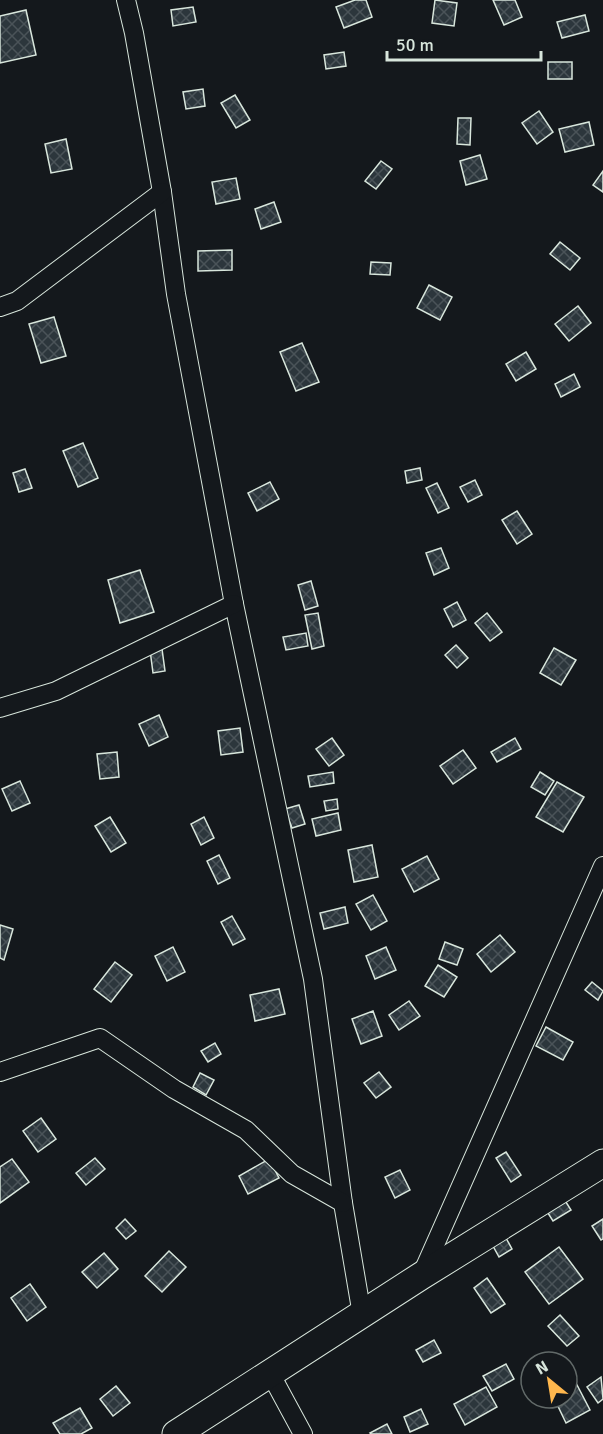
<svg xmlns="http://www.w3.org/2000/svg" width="603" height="1434" font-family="Signika,sans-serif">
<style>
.building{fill:url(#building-cross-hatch);stroke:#d8e6dc;stroke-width:1.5}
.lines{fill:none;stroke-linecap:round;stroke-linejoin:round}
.street-casing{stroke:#d8e6dc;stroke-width:20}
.secondary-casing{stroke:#d8e6dc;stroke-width:29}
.street{stroke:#14181c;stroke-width:18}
.secondary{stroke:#14181c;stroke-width:27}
</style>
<defs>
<pattern id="building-cross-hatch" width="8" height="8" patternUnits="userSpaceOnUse" patternTransform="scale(1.5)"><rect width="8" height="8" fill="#2c363c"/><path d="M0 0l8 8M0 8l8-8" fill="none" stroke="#4a5358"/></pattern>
</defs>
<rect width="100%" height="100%" fill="#14181c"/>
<g class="building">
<polygon points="355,0 366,0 372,17 344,28 336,7"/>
<polygon points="435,0 457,3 454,26 432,23"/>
<polygon points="493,0 515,0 522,17 504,25"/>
<polygon points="193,7 196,22 173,26 171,10"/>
<polygon points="26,10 36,55 0,63 0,16"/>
<polygon points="585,15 589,31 562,38 557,22"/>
<polygon points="344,52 346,66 326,69 324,55"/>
<rect x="548" y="62" width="24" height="17"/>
<polygon points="203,89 205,106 186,109 183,92"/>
<polygon points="235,95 250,120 236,128 221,103"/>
<polygon points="539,111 553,132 537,144 522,123"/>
<polygon points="458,118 471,118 470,145 457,144"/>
<polygon points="589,122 594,145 565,152 559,129"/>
<polygon points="66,139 72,169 51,173 45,144"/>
<polygon points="480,155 487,179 466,185 460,161"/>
<polygon points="381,161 392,169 376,189 365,181"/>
<polygon points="603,171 603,192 593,185"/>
<polygon points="236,178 240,199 216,204 212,182"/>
<polygon points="274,202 281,222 261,229 255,209"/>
<polygon points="560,242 580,258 570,270 550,254"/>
<polygon points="232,250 232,270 198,271 198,251"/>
<polygon points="371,262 391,263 390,275 370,274"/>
<polygon points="429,285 452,297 440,320 417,308"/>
<polygon points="578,306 591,323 569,341 555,324"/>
<polygon points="54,317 66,356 41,363 29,324"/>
<polygon points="302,343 319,382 296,391 280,352"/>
<polygon points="526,352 536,369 516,381 506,364"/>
<polygon points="574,374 580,387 561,397 555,384"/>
<polygon points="83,443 98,478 78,487 63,451"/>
<polygon points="420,468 422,480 407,483 405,471"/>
<polygon points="25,469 32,488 19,492 13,473"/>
<polygon points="475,480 482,495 468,502 460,487"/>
<polygon points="270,482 279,499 257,511 248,493"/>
<polygon points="437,483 449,508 438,513 426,488"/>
<polygon points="517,511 532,534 517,544 502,520"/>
<polygon points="441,548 449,568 434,575 426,553"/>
<polygon points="140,570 154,612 120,623 108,580"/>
<polygon points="311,581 318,606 305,610 298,585"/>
<polygon points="457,602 466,620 453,627 444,609"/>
<polygon points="318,613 324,646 312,649 305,615"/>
<polygon points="487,613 502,632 490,641 475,623"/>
<polygon points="306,633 308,646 286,650 283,637"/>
<polygon points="456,645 468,658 457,668 445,655"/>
<polygon points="554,648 576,660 561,685 540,673"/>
<polygon points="162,649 165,671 153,673 150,650"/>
<polygon points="159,715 168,737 149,746 139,724"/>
<polygon points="240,728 243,752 221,755 218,731"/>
<polygon points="332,738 344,755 329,766 316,749"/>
<polygon points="515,738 521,749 497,762 491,752"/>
<polygon points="463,750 476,768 453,784 440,766"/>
<polygon points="117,752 119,777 100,779 97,754"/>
<polygon points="333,772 334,783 310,787 308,776"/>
<polygon points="540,772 554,781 545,795 531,787"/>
<polygon points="20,781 30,803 12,811 2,789"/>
<polygon points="557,782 584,797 563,832 536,817"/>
<polygon points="337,799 338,809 326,811 324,801"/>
<polygon points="299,805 305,824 292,828 285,809"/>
<polygon points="338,813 341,830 316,836 312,819"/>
<polygon points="110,817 126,843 111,852 95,826"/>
<polygon points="204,817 214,838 201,845 191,824"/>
<polygon points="372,845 378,877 354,882 348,850"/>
<polygon points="219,855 230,878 218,884 207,861"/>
<polygon points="427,856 439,879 414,892 402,869"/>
<polygon points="373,895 387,921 371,930 356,904"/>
<polygon points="345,907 348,923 324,929 320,913"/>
<polygon points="232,916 245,939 233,945 221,922"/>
<polygon points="0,925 13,929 4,960 0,958"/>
<polygon points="500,935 515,952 491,972 477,954"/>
<polygon points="445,942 463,949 457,965 439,959"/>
<polygon points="173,947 185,972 167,981 155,956"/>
<polygon points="386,947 396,970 375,979 366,956"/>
<polygon points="115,962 132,975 111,1002 94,989"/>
<polygon points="438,965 457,977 444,997 425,986"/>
<polygon points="592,982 603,991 598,1000 585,990"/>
<polygon points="279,989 285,1014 255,1021 250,995"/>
<polygon points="409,1001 420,1016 399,1030 389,1015"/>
<polygon points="373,1011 382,1036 361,1044 352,1019"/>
<polygon points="546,1027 573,1042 563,1060 536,1046"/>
<polygon points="215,1043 221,1054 208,1062 201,1051"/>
<polygon points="379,1072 391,1087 376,1098 364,1083"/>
<polygon points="200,1073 214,1080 206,1095 193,1087"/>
<polygon points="41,1118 56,1139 38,1152 23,1131"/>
<polygon points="506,1152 521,1175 511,1182 496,1158"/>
<polygon points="95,1158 105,1169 86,1185 76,1173"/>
<polygon points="12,1159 29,1182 0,1203 0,1167"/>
<polygon points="269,1159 279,1178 248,1194 239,1176"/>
<polygon points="400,1170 410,1190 395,1198 385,1177"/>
<polygon points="564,1199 571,1210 553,1221 546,1210"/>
<polygon points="125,1219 136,1231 126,1239 116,1228"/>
<polygon points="603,1219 603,1239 601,1240 592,1226"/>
<polygon points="506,1238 512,1249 499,1257 493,1246"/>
<polygon points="559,1247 583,1279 549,1304 525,1272"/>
<polygon points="169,1251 186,1267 162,1292 145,1276"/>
<polygon points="104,1253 118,1269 97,1288 82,1272"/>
<polygon points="487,1278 505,1304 491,1313 474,1288"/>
<polygon points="30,1284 46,1307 27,1321 11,1298"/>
<polygon points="560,1315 579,1336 567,1346 548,1326"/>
<polygon points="434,1340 441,1353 423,1362 416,1350"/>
<polygon points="506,1364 514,1379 492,1391 483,1376"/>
<polygon points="601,1377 603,1399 598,1403 587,1387"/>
<polygon points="531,1381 531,1392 527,1394 523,1385"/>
<polygon points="576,1383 590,1410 566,1423 554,1398 567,1398 567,1388"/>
<polygon points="116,1386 130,1403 113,1416 100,1399"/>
<polygon points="486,1387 497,1407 465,1425 454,1404"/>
<polygon points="80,1408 92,1428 81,1434 60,1434 53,1423"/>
<polygon points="421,1409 428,1424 410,1432 404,1417"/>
<polygon points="387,1424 392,1434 371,1434 370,1433"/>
</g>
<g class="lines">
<defs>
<g id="street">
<polyline points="126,0 134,33 162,192 176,294 234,604 313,979 343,1203 362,1315"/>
<polyline points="0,307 17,301 162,192"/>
<polyline points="0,708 56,691 234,604"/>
<polyline points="0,1072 100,1038 174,1089 246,1130 292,1174 343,1203"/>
<polyline points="421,1276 603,866"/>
<polyline points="270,1373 303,1434"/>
</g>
<polyline id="secondary" points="176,1434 421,1276 603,1163"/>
</defs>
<use href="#street" class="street-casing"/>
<use href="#secondary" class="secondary-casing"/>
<use href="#street" class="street"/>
<use href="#secondary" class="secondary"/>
</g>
<g transform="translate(549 1380) rotate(330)"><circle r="28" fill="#14181c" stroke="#626a69" stroke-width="1.5"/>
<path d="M0-4.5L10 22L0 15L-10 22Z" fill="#ffb74d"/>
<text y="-9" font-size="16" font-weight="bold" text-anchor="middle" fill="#d8e6dc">N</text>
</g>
<path d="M387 51v9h154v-9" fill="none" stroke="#d8e6dc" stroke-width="3"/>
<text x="396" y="51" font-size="18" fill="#d8e6dc" stroke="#14181c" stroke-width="4.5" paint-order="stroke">50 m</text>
</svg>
